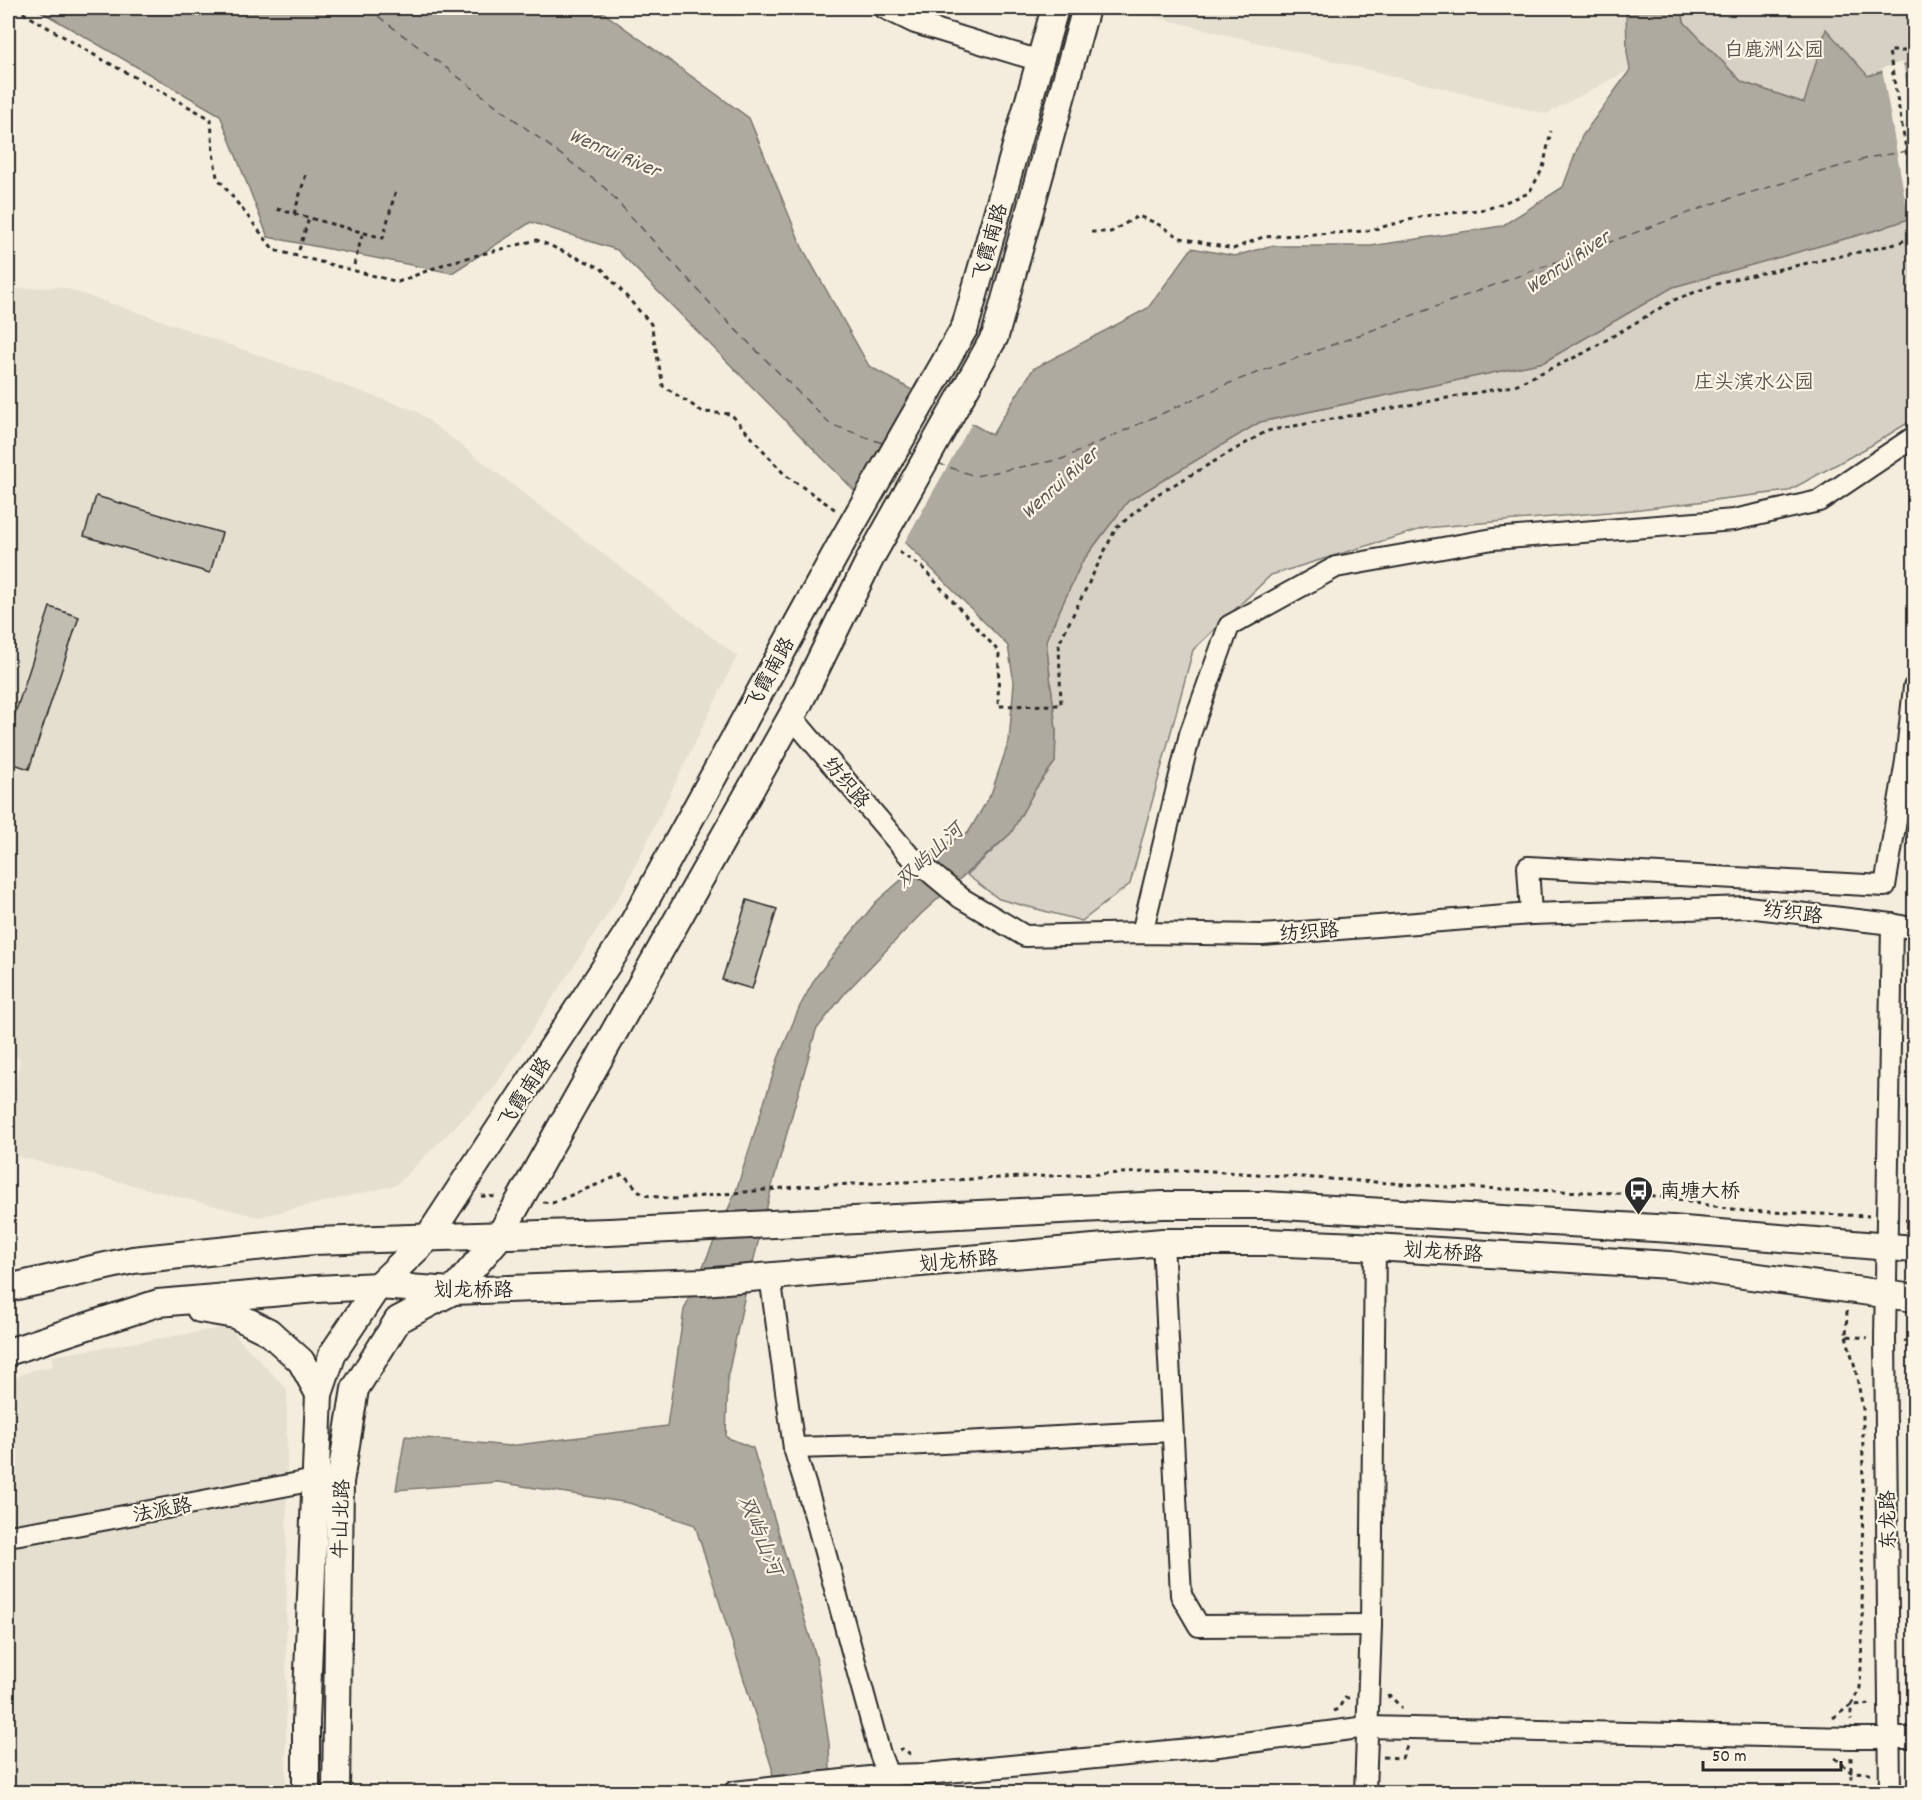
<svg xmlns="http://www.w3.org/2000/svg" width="1922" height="1800" font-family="Dekko,'LXGW WenKai TC',sans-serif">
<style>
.built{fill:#e5dfd0}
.green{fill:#d6d1c4;stroke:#807e78;stroke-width:1.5}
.water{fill:#afaaa0;stroke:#7a7771;stroke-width:1.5}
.pier{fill:#f4edde}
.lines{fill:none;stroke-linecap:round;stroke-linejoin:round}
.ferry{stroke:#595754;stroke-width:1.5;stroke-dasharray:8 6;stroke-linecap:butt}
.building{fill:#c2bdb1;stroke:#2b2b2b;stroke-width:1.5}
.minor-casing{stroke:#2b2b2b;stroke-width:24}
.major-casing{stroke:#2b2b2b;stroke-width:30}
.path{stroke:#2b2b2b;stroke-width:3;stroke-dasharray:4.5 4.5;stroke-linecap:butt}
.minor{stroke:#fcf5e5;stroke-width:20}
.major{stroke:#fcf5e5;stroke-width:26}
.major-bridge-casing{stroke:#2b2b2b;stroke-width:30;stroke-linecap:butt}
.major-bridge{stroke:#fcf5e5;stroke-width:26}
.labels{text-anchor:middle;stroke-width:4.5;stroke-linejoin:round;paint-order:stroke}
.park-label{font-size:20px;fill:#565451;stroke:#fcf5e5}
.street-label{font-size:20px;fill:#2b2b2b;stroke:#fcf5e5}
.poi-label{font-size:20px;fill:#2b2b2b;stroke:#fcf5e5;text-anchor:start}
.water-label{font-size:21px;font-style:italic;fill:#595754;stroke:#fcf5e5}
</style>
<rect width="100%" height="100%" fill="#f4edde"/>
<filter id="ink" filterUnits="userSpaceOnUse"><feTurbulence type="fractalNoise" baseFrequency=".0167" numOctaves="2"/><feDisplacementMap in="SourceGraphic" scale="12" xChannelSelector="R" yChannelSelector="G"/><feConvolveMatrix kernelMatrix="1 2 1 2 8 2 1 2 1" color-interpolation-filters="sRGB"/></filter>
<g filter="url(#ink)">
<g class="built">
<polygon points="1136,8 1626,8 1627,52 1631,69 1546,114 1135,12"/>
<polygon points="61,287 143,314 416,411 737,656 624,889 494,1088 396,1185 259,1217 8,1154 8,1129 20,1059 8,1053 8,289"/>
<polygon points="234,1326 236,1336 287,1389 286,1792 8,1792 8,1381 33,1370 53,1366 52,1356"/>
</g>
<g class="green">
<polygon points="1682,8 1914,8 1914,62 1868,76 1805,103 1742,82 1684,22"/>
<polygon points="1914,217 1914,419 1870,446 1788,491 1632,510 1425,528 1271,575 1193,650 1130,884 1082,921 999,899 967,875 1011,833 1036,788 1055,762 1056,730 1046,640 1082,562 1128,501 1260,422 1544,362 1673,287 1880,229"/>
</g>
<polygon class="water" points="35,8 597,8 749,118 802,247 869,366 992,435 1033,369 1148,308 1192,248 1235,256 1270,246 1371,246 1502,226 1563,187 1582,136 1630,70 1627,52 1626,8 1682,8 1684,22 1742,82 1804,103 1826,29 1868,76 1914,62 1914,217 1880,229 1673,287 1544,362 1260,422 1128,501 1082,562 1046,640 1056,730 1055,762 1036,788 1011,833 921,914 845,993 816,1030 772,1186 744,1299 728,1375 726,1437 753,1448 816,1657 829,1744 831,1792 774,1792 772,1768 695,1525 629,1503 498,1482 396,1490 405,1436 509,1446 667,1426 684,1310 736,1191 778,1059 800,1006 816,977 876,902 939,847 968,833 991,794 1009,741 1014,683 1008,646 617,250 531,222 452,273 268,237 220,115"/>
<g class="pier">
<polygon points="1903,62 1914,131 1914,220 1909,222 1882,68"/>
<polygon points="913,387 973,421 903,545 855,496"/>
</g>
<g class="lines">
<g class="ferry">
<polyline points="367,8 605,188 719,313 830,424 885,444"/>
<polyline points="906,452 916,455"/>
<polyline points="937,463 975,476 1062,459 1227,384 1718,202 1872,157 1914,150"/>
</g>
</g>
<g class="building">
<polygon points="96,496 222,533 210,573 84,536"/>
<polygon points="50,607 79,617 29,769 8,762 8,735"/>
<polygon points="747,900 777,909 752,989 722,980"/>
</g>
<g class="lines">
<defs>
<g id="minor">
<polyline points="884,8 915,23 1040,61"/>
<polyline points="791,716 907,853 961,898 1025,936 1142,933 1262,935 1531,914 1747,907 1892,924 1914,929"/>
<polyline points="1531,914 1528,867 1885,886 1906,761 1914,687"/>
<polyline points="1142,933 1190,734 1229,626 1336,567 1493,539 1734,520 1819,501 1914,437"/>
<polyline points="1163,1242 1181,1595 1199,1626 1371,1625"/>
<polyline points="770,1276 794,1448 816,1519 880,1754 888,1775 890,1792"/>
<polyline points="794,1448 904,1445 1171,1431"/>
<polyline points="8,1536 76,1525 315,1480"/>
<polyline points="734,1792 888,1775 926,1774 1211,1747 1367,1727 1851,1738 1914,1738"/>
<polyline points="1365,1792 1371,1625 1375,1247"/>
<polyline points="1890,1792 1885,1339 1892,924"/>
</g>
<g id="major">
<polyline points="965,327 1055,8"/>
<polyline points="995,336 1086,8"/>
<polyline points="8,1288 133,1260 313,1241 609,1232 1163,1205 1265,1205 1672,1229 1914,1249"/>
<polyline points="200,1309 235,1315 269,1332 301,1361 319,1394"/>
<polyline points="8,1352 158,1303 316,1289 378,1286 453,1291 703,1282 1163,1242 1264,1242 1358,1246 1670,1265 1914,1298"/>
<polyline points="306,1792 306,1722 319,1394 333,1353 378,1286 427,1239 627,934 841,544"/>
<polyline points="336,1792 340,1482 355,1389 398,1320 453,1291 499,1237 798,705 871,557"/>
</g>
</defs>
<use href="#minor" class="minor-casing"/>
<use href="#major" class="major-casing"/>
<g class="path">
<polyline points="15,8 96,56 211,119 213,152 217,177 274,250 398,282 447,263 537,240 601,268 651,324 663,386 703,412 731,414 785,475 836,510"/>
<polyline points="1914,51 1889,51 1914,195"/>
<polyline points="277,209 383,238 395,193"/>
<polyline points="294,214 307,171"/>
<polyline points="1091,232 1111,232 1138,216 1156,223 1181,238 1233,249 1263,237 1367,231 1424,216 1487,209 1529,193 1543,168 1551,131"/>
<polyline points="299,250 309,218"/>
<polyline points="354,265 363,232"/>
<polyline points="899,552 922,567 999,652 998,706 1061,705 1059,643 1116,528 1156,495 1267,431 1513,386 1584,353 1674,300 1725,281 1896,244 1914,236"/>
<polyline points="481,1196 498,1197"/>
<polyline points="543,1202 552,1203 623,1174 643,1195 674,1199 805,1186 1195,1170 1450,1187 1642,1194 1744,1211 1869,1216"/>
<polyline points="1905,1220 1914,1221"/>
<polyline points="1847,1311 1846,1336 1868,1338"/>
<polyline points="1846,1336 1855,1367 1863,1409 1862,1644 1860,1688 1851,1705 1851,1720"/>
<polyline points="1904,1341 1914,1342"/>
<polyline points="1387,1697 1390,1696 1402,1708"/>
<polyline points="1906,1703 1914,1703"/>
<polyline points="1333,1711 1338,1709 1345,1698 1350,1698"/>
<polyline points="1833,1718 1851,1705 1872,1704"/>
<polyline points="899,1750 903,1749 912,1755"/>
<polyline points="1383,1757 1402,1758 1407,1746"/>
<polyline points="1851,1757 1851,1792"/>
<polyline points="1835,1758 1851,1772 1871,1773"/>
</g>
<use href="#minor" class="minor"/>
<use href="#major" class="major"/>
<defs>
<g id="major-bridge">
<polyline points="841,544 965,327"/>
<polyline points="871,557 995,336"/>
</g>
</defs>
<use href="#major-bridge" class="major-bridge-casing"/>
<use href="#major-bridge" class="major-bridge"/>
</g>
</g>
<defs>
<symbol id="bus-pin" viewBox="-11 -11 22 30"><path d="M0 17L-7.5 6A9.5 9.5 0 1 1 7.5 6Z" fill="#2b2b2b" stroke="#fcf5e5"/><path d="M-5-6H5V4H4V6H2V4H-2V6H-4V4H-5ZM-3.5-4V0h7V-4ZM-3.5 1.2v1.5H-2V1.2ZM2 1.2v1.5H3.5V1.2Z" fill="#fff"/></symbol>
</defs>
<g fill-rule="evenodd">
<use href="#bus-pin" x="1622" y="1174" width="33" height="45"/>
</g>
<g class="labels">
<g class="park-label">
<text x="1774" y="56">白鹿洲公园</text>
<text x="1754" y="388">庄头滨水公园</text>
</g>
<g class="street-label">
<text transform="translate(989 242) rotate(-74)" y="7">飞霞南路</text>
<text transform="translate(769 673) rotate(-61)" y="7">飞霞南路</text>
<text transform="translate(847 782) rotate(50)" y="7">纺织路</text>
<text transform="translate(1793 912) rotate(7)" y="7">纺织路</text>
<text transform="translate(1309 931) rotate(-4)" y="7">纺织路</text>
<text transform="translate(524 1092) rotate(-57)" y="7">飞霞南路</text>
<text transform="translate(1443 1251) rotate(4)" y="7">划龙桥路</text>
<text transform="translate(958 1260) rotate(-5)" y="7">划龙桥路</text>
<text x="473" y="1296">划龙桥路</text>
<text transform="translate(162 1509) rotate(-11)" y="7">法派路</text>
<text transform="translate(340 1519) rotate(-88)" y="7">牛山北路</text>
<text transform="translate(1887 1520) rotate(-91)" y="7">东龙路</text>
</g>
<g class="poi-label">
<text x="1660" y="1197">南塘大桥</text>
</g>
<g class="water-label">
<text transform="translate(615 152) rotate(23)" y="7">Wenrui River</text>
<text transform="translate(1567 261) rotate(-34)" y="7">Wenrui River</text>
<text transform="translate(1059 482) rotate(-42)" y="7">Wenrui River</text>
<text transform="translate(929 855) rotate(-43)" y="7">双屿山河</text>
<text transform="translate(761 1535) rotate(68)" y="7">双屿山河</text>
</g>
</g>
<rect width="1922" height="1800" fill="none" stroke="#fcf5e5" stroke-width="30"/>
<rect x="15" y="15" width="1892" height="1770" fill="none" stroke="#2b2b2b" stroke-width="2" filter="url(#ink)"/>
<path d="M1703 1761v9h138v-9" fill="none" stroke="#2b2b2b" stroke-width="3"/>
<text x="1712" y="1761" font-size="18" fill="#2b2b2b" stroke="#fcf5e5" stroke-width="4.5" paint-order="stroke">50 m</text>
</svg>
